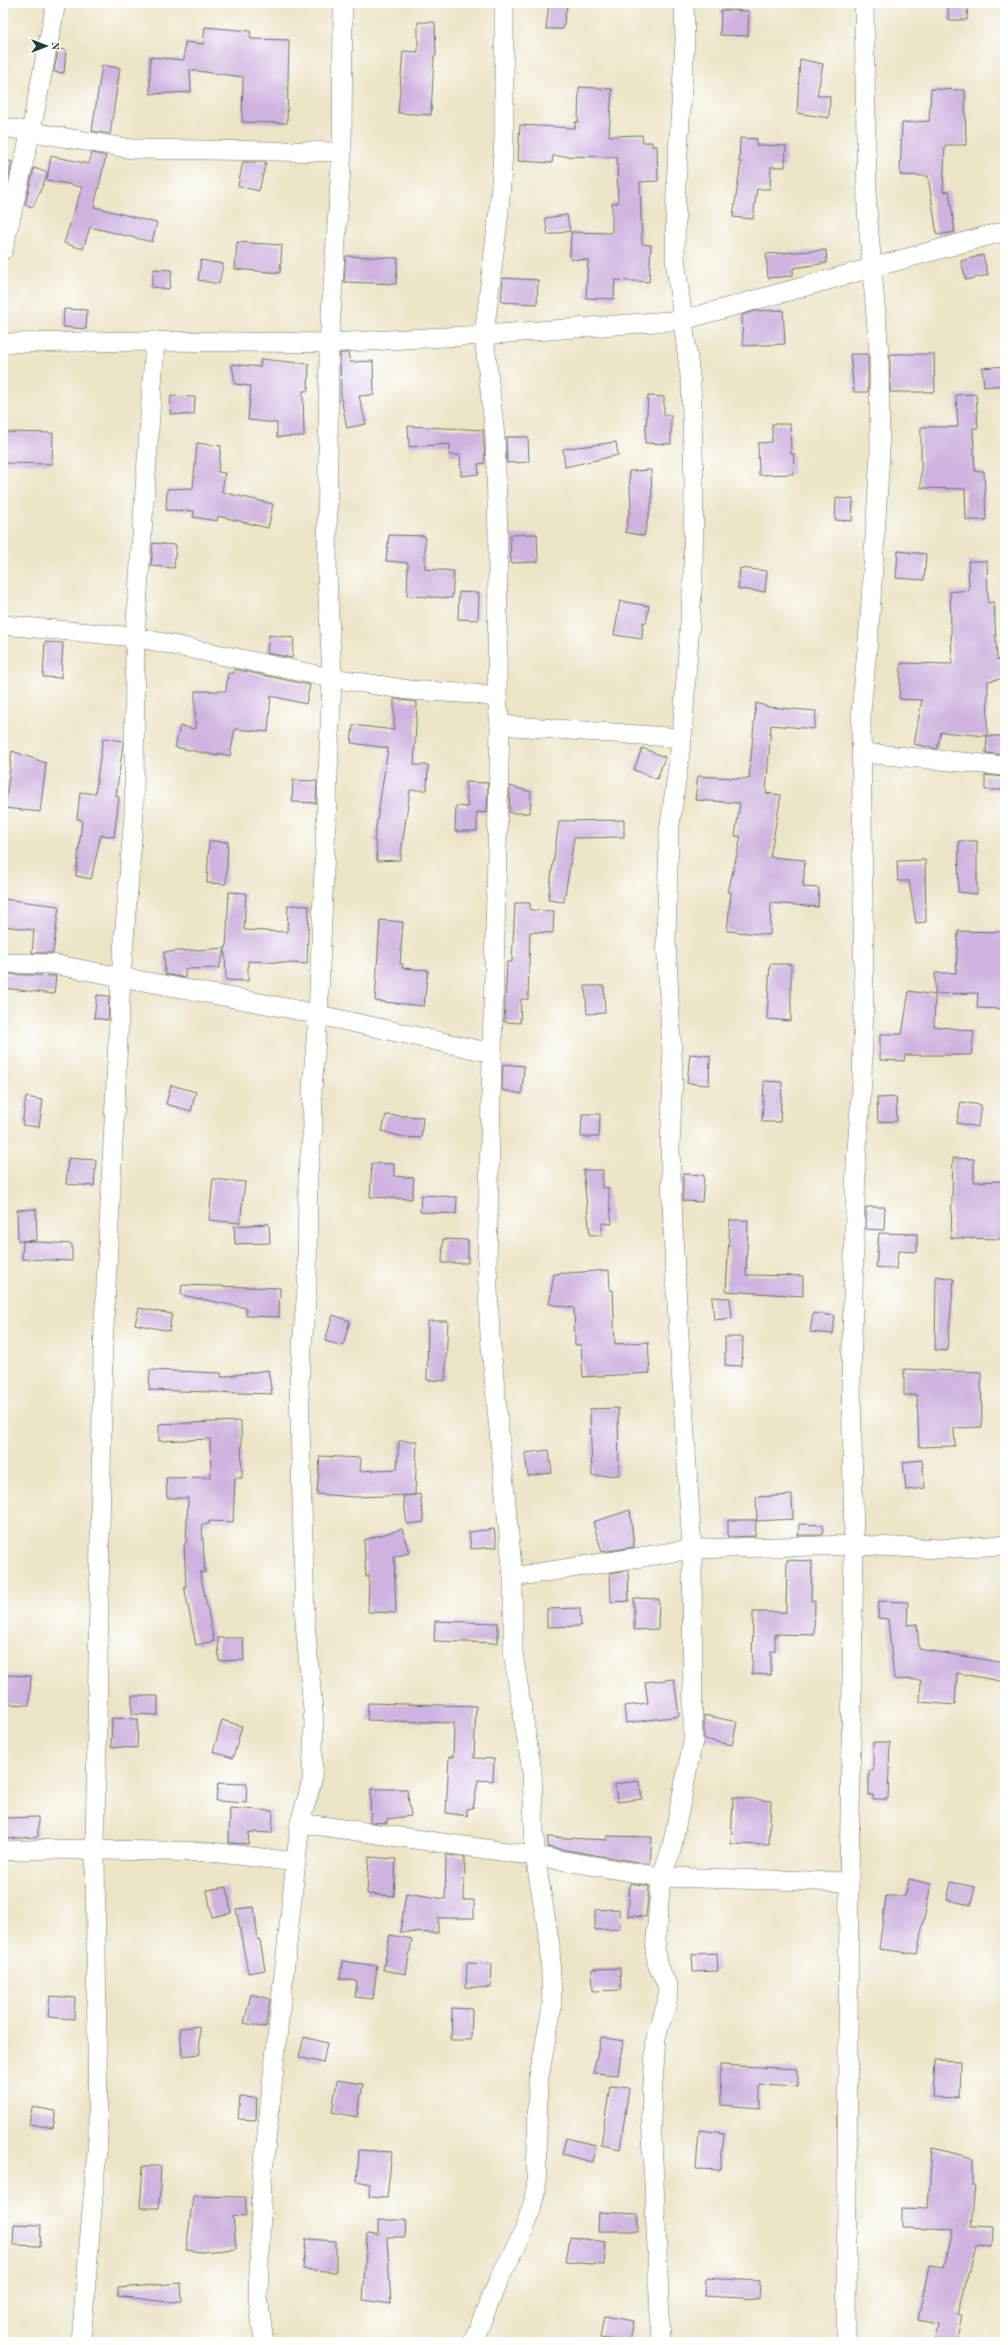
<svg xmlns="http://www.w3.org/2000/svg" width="1008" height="2345" font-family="'Old Standard TT',serif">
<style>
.building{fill:#cfb2df}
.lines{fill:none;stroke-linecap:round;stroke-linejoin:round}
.minor-casing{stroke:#677767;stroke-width:20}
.minor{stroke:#fff;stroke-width:19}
</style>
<rect width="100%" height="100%" fill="#fff"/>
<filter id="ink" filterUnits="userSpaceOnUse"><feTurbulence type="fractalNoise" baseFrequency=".025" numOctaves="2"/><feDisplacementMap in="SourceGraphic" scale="8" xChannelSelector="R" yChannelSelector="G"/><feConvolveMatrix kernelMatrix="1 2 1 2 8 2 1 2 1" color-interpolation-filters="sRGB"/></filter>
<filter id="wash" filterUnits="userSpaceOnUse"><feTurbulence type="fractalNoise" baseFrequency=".012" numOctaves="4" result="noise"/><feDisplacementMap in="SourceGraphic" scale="16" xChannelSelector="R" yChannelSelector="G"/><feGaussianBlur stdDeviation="0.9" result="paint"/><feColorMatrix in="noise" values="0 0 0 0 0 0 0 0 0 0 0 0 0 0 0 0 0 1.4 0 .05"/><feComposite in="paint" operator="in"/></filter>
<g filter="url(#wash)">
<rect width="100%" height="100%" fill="#ece4c6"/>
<g id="blocks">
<g class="building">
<polygon points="549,3 567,5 563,29 546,29"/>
<polygon points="948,3 968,3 967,20 948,20"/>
<polygon points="721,10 749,11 748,36 720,35"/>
<polygon points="418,22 435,22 436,56 434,56 431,115 398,113 403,51 418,52"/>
<polygon points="205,27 250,31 251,39 289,40 287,123 242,122 243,77 190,70 191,92 150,94 150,57 184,60 185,42 203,44"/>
<polygon points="58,49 66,50 64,73 54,72"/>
<polygon points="800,59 823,64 817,96 830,96 829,118 797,113"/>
<polygon points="102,65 120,68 110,134 92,131"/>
<polygon points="579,87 612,89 609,136 642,135 643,142 652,142 652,146 657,146 658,181 640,182 642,244 651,245 649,282 615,280 614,299 586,298 588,260 570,259 571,232 612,233 612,203 618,203 617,157 553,156 552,163 518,161 520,125 575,128 575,122 578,122"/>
<polygon points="931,89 965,90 966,145 945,145 943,192 949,191 955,232 937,235 928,176 900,175 902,123 929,121"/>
<polygon points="740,138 757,139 756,145 786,146 785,167 771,167 770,189 757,189 753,219 733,217 741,162 739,162"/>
<polygon points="92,153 106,156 94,207 157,223 152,242 90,227 83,249 64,243 82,187 47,180 51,156 89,164"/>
<polygon points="3,159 12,162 4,200 3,199"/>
<polygon points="243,162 266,162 259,191 238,186"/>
<polygon points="34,168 48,173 33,207 25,205"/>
<polygon points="567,215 570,231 548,235 545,218"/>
<polygon points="237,242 282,245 280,273 235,269"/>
<polygon points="826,250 827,263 793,268 793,276 768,278 766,254"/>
<polygon points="983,255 988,275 966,280 961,261"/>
<polygon points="346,256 398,258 396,284 344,282"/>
<polygon points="201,260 223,264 219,284 198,280"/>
<polygon points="154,269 172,270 169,289 151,287"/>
<polygon points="503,278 538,280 537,304 501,302"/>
<polygon points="64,309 87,310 86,329 63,327"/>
<polygon points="783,310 785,344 743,346 742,315 755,311"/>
<polygon points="340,353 348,353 350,362 373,361 374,395 359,396 366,424 347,428 341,398"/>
<polygon points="850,354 868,354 868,392 854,392"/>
<polygon points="890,354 934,354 935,392 890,392"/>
<polygon points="261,359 309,364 308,391 303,391 304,436 277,437 277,423 248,420 251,386 235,384 232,364 260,367"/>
<polygon points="1005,366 1005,385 984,387 982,368"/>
<polygon points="976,394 978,428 973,428 975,471 984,471 986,520 966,520 965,489 921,488 921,427 958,427 956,395"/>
<polygon points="171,396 195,397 194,415 170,414"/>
<polygon points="648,396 664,397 664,415 671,415 671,444 645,443"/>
<polygon points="772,424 790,424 791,454 794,454 793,474 759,475 758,443 772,442"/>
<polygon points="408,426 483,430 485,463 478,464 479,474 461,476 460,455 449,455 450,444 409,447"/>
<polygon points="3,432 53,433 52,464 3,463"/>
<polygon points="506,437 528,437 529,462 507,463"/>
<polygon points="616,442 618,455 565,467 563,449"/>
<polygon points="197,443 221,446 218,472 225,473 222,492 273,504 268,528 218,516 217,521 193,517 194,511 166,510 167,489 193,488"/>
<polygon points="651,470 652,501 644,536 625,532 631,505 629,471"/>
<polygon points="836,498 853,499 852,521 835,520"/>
<polygon points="537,534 538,562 511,563 510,535"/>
<polygon points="389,535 425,536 425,569 454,571 452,598 407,596 408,563 386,561"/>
<polygon points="153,543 176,545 174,568 151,566"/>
<polygon points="898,551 926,554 924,580 896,578"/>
<polygon points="968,561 987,561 988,603 994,602 997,660 1005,658 1005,678 988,681 987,736 941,732 937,749 914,744 922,700 899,699 901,663 952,664 950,592 969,590"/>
<polygon points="740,568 767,571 765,592 738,589"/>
<polygon points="459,592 479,593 478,620 458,619"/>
<polygon points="620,601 649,606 646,623 643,622 642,639 614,635"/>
<polygon points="269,635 294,638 292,658 267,653"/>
<polygon points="45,642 63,643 61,678 43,677"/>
<polygon points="234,669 310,685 306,704 271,696 268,732 235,729 230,756 218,753 218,756 175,747 180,726 195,729 195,691 226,691 228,673 233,674"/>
<polygon points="394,699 417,702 414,765 428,765 427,790 410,790 400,860 377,861 376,842 374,841 388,748 351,743 353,725 394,730"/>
<polygon points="756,703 769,707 816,711 814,729 771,725 766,793 781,795 770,857 805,860 803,887 819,888 818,907 771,903 770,935 727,931 731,892 728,892 741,837 735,836 740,803 695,800 698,776 749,779"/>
<polygon points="987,736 1005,736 1005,755 986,753"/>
<polygon points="103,738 123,741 123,745 116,796 119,797 114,837 101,835 91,879 76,876 82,820 77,819 80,792 95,794"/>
<polygon points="642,748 665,757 657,779 634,770"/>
<polygon points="12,751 46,763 40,812 5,808"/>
<polygon points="985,775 1004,777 1004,790 985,790"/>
<polygon points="293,780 317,781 316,803 292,802"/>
<polygon points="465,782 488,783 487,813 477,812 477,831 455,831 456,806 468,807"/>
<polygon points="510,786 531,792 530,813 509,813"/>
<polygon points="624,820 624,837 574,838 564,902 548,900 559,821"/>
<polygon points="209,841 228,842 226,884 207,883"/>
<polygon points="959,841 977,841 977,894 958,892"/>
<polygon points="925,860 926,922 916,923 909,881 898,881 897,861"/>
<polygon points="229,892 246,893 244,930 287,932 288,905 309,906 307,964 248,961 248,981 226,980 225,949 219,968 185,969 185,978 165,974 164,952 226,948"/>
<polygon points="3,899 59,906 53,953 32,953 34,930 3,926"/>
<polygon points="515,903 530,903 530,910 554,911 553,933 530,932 528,999 521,999 520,1023 504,1022 507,962 512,962"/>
<polygon points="380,920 403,922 400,964 403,964 402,968 428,970 424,1006 375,1001"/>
<polygon points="958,931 1005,932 1005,1009 977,1008 978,993 935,994 935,973 956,973"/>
<polygon points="770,964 791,964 791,1021 767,1019"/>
<polygon points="3,974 56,976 54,994 3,988"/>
<polygon points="585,986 604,986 605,1013 587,1014"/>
<polygon points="909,991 935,995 934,1026 974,1031 971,1055 905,1055 904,1061 880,1060 880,1034 902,1034"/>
<polygon points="97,995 109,996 108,1020 94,1018"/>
<polygon points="690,1054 710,1056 709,1085 687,1083"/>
<polygon points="503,1064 524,1066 522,1094 502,1090"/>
<polygon points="764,1081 782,1082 780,1122 762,1122"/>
<polygon points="171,1085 196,1092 191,1111 166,1104"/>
<polygon points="26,1097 43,1100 39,1127 22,1125"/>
<polygon points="896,1097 897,1121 878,1122 877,1098"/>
<polygon points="961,1102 981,1105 978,1127 957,1123"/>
<polygon points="582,1114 600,1114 599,1137 581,1137"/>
<polygon points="386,1115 423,1117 421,1138 403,1137 382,1131"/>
<polygon points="68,1158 96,1160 94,1186 66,1184"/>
<polygon points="953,1158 974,1159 974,1182 1005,1181 1005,1239 951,1238"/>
<polygon points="372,1163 394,1164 394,1176 414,1178 412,1199 370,1197"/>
<polygon points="583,1170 603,1170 602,1188 608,1187 612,1224 602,1223 602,1235 590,1235"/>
<polygon points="683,1174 704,1175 702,1202 683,1201"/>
<polygon points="213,1179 245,1182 240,1223 209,1220"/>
<polygon points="421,1195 457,1197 456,1214 420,1212"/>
<polygon points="866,1207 885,1207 884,1230 866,1229"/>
<polygon points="36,1209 37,1240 18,1241 17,1210"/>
<polygon points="730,1220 748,1220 746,1275 803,1276 803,1296 726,1291"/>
<polygon points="269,1224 270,1243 235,1244 234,1226"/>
<polygon points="879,1233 917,1234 917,1252 898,1251 896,1269 876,1267"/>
<polygon points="443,1239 468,1240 468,1263 442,1263"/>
<polygon points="23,1241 72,1244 72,1261 22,1259"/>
<polygon points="609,1270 610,1290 613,1290 615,1344 648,1342 650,1373 583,1377 581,1345 575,1345 574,1308 549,1304 554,1274"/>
<polygon points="936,1276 954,1279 947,1351 935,1350"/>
<polygon points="182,1285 280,1288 279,1317 246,1316 246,1308 181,1295"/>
<polygon points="712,1297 730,1298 732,1318 714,1320"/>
<polygon points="139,1308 172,1314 169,1331 135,1324"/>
<polygon points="813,1313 835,1316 833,1334 810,1332"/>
<polygon points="333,1315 350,1321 343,1346 325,1341"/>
<polygon points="428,1321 448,1321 445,1381 427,1380"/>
<polygon points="725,1337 743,1337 742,1366 725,1365"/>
<polygon points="904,1369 981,1372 982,1427 954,1428 955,1446 919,1447 917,1395 904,1395"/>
<polygon points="150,1370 221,1373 221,1377 268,1370 272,1394 149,1390"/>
<polygon points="618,1408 619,1475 592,1476 590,1409"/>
<polygon points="241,1421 242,1478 235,1478 233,1522 209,1521 209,1524 202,1524 205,1572 200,1572 214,1641 196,1645 184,1586 186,1586 184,1544 186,1543 188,1498 167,1498 166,1478 211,1477 210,1439 159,1441 159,1424"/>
<polygon points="399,1441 417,1441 415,1495 420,1494 424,1522 407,1524 403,1496 415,1495 354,1497 317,1494 320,1456 361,1458 360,1471 397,1469"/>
<polygon points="549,1450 552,1473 528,1476 525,1453"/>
<polygon points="922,1460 925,1488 906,1490 903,1462"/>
<polygon points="792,1495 793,1519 757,1521 756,1497"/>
<polygon points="630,1510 634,1547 602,1552 593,1522"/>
<polygon points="728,1520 756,1520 755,1536 728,1537"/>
<polygon points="799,1524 823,1525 822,1535 798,1535"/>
<polygon points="402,1529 409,1553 394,1557 396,1613 368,1612 369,1576 366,1577 364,1540"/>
<polygon points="494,1529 497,1547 471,1549 469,1532"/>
<polygon points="787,1560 812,1561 811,1601 815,1601 814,1635 775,1634 775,1651 771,1651 771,1675 752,1674 753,1612 786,1612"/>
<polygon points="628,1570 629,1601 611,1602 610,1573"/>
<polygon points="634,1598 659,1599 658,1629 634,1630"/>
<polygon points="879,1601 908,1602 907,1625 917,1624 919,1649 1005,1663 1005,1682 957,1673 955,1705 920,1702 921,1680 894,1679 888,1619 878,1618"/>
<polygon points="580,1608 581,1626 547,1627 547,1609"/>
<polygon points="435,1621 498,1623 498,1643 434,1641"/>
<polygon points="218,1638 243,1638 244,1660 219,1661"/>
<polygon points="7,1675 31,1676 29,1705 5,1704"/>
<polygon points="674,1679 679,1716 626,1723 624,1706 648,1703 645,1682"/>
<polygon points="132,1696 158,1696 158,1715 132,1714"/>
<polygon points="368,1703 476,1706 474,1758 494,1759 493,1781 478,1780 473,1808 467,1809 467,1816 446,1813 449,1757 453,1757 454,1723 367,1720"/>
<polygon points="704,1715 737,1722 732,1745 704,1739"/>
<polygon points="112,1718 138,1719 137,1748 111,1747"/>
<polygon points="222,1720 242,1726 233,1758 213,1752"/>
<polygon points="873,1742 890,1742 888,1799 873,1799 873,1795 869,1795 869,1771 873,1771"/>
<polygon points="639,1781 642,1799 617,1802 615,1784"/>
<polygon points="218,1783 247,1784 246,1803 216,1801"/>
<polygon points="371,1789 407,1789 411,1816 387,1819 387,1823 370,1822"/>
<polygon points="733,1797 771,1801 769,1845 731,1844"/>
<polygon points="230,1808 273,1811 272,1833 249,1832 248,1844 229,1843"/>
<polygon points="38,1817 38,1837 4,1839 3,1818"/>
<polygon points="607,1836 652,1837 650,1864 547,1847 548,1837 607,1840"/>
<polygon points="446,1855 465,1857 464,1900 474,1900 474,1918 438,1918 438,1933 400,1932 406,1893 445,1899"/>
<polygon points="369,1857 396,1859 394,1896 367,1894"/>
<polygon points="909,1879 931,1884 917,1954 879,1949 886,1896 905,1896"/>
<polygon points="951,1882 975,1887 971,1905 947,1900"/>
<polygon points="630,1883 649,1886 646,1917 628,1916"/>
<polygon points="227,1887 231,1913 212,1917 207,1890"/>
<polygon points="254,1907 258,1940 260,1940 265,1970 248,1973 236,1909"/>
<polygon points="619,1909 620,1929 595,1930 595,1910"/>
<polygon points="390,1935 412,1939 406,1974 383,1970"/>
<polygon points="717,1953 718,1971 693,1972 692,1954"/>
<polygon points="342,1961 377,1966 373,1999 355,1997 357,1981 340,1979"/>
<polygon points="467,1963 492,1964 491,1988 466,1987"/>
<polygon points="620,1968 621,1990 593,1991 592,1969"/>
<polygon points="251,1994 270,1999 266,2028 244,2023"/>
<polygon points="50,1996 75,1998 74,2019 48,2017"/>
<polygon points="452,2008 472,2009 471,2040 451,2040"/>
<polygon points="199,2026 200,2054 182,2056 180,2028"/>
<polygon points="304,2037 327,2043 323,2063 299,2057"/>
<polygon points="601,2037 623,2041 618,2075 593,2073"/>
<polygon points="935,2060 961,2061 960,2098 933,2097"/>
<polygon points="720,2065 798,2069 798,2087 760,2085 760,2108 721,2105"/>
<polygon points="337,2080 363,2084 357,2117 332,2112"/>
<polygon points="610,2086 629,2088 620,2149 601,2145"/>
<polygon points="240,2097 257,2098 256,2120 238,2119"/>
<polygon points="32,2107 56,2111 53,2128 29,2124"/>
<polygon points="699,2130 724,2133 720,2170 696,2169"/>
<polygon points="566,2138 596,2145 592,2162 562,2154"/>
<polygon points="932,2148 973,2158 973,2186 975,2186 971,2227 992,2228 991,2247 975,2246 958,2314 962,2314 957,2342 934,2342 938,2324 918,2320 929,2265 944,2267 953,2230 902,2228 902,2208 928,2209"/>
<polygon points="359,2150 392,2152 387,2198 369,2197 370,2184 357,2181"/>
<polygon points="143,2166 161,2166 159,2208 140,2208"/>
<polygon points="193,2196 246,2197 246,2216 233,2215 236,2249 202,2252 186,2250"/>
<polygon points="599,2212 638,2214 638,2231 598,2231"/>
<polygon points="378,2220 406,2220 405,2237 387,2237 391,2304 363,2300 367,2234 378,2235"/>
<polygon points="14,2224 41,2225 40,2246 13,2245"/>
<polygon points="570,2237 606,2242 604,2265 566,2262"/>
<polygon points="306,2239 336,2241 336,2272 303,2269"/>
<polygon points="706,2278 760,2281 759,2299 705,2296"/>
<polygon points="181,2283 182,2301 168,2302 118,2296 118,2288"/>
<polygon points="604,2316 633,2321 629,2342 600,2338"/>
</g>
</g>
</g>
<g filter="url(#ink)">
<use href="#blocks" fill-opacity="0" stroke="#677767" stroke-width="1"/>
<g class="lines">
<defs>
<g id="minor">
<polyline points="3,127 132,149 342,152"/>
<polyline points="3,250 31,131 56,3"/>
<polyline points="3,343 155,341 329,343 484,335 683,320 1005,231"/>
<polyline points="3,625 135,637 332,678 409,690 476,694 497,698"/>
<polyline points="500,725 682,738"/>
<polyline points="863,753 1005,766"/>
<polyline points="3,963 52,964 292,1009 492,1053"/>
<polyline points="513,1577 692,1549 854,1545 940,1549 1005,1545"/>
<polyline points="300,1823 535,1856 661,1877 849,1882"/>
<polyline points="3,1851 52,1849 211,1852 296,1862"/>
<polyline points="81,2342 98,2137 95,1850 103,1348 121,978 134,813 135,637 155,341"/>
<polyline points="264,2342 258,2297 262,2180 300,1823 312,1781 314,1722 305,1622 299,1383 307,1288 308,1174 313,1127 312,1089 318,1016 332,678 327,574 329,343 342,152 343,3"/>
<polyline points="473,2342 498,2281 524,2231 536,2194 538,2082 552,2007 550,1945 535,1856 532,1772 513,1653 513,1577 490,1336 487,1264 500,725 497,698 498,537 495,436 484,335 499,211 504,139 504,3"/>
<polyline points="661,2342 651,2114 656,2037 667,2003 668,1987 658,1966 655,1951 661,1877 671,1851 693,1741 692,1549 674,1253 670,1147 673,1073 666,940 669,832 682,738 693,577 694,484 691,384 675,258 676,185 685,40 684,3"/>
<polyline points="846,2342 849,1882 854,1545 851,1384 856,1163 862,1081 864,996 861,712 870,618 880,453 879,352 867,209 864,3"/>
</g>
</defs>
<use href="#minor" class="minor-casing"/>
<use href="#minor" class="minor"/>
</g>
</g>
<rect width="1008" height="2345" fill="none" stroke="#fff" stroke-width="16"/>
<g transform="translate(46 46) rotate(90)" stroke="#ffffff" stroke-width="3" paint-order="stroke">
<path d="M0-3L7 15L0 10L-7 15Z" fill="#1f3d34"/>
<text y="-6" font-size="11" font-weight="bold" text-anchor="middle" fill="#1f3d34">N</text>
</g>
</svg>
